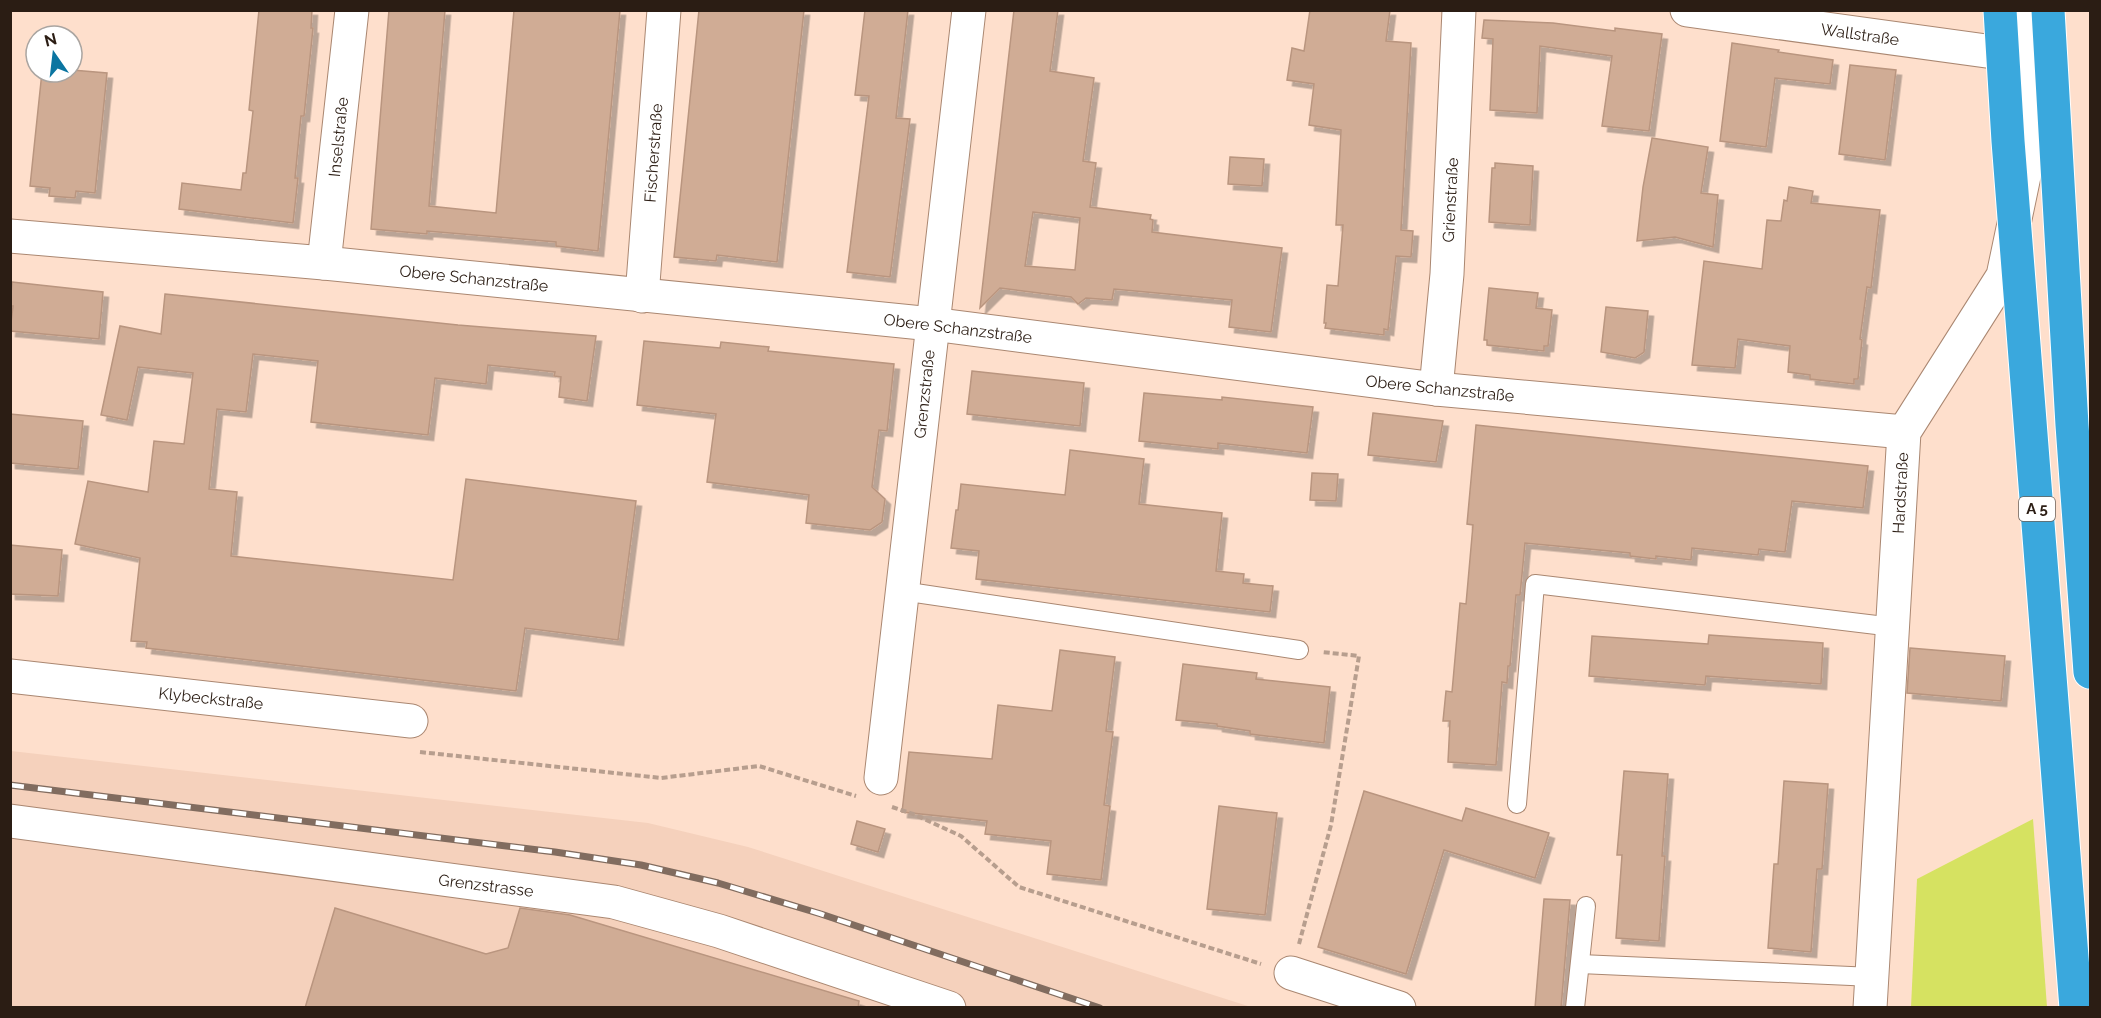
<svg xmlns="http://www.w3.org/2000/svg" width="2101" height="1018" font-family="Raleway,sans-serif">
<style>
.built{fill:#f5d1bc}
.green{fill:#d6e261}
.building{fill:#d0ac95;stroke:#b9957f;stroke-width:1.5;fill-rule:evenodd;filter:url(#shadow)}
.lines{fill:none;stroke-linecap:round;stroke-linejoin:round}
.lane-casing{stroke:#aa8771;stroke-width:20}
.street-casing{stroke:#aa8771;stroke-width:35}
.highway-casing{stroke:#fff;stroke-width:35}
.path{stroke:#b79e8e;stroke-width:4;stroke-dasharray:6 3;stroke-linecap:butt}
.lane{stroke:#fff;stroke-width:18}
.street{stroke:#fff;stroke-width:33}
.highway{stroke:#3aa8dd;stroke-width:33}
.rail-casing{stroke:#816c5f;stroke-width:7}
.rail{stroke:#fff;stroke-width:4.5;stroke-dasharray:14;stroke-linecap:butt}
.highway-bridge-casing{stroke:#fff;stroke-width:35;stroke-linecap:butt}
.highway-bridge{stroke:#3aa8dd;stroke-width:33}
.labels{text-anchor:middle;stroke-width:6;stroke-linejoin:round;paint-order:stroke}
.shield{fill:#fff;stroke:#6b615a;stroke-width:1.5}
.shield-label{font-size:15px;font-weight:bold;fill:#2b1d14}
.street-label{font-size:16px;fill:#2b1d14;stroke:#fff}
</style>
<defs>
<filter id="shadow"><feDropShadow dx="5.5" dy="5.5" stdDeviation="0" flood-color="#0004"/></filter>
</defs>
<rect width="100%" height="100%" fill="#fedfcc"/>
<polygon class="built" points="11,751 648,823 748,847 1251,1007 11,1008"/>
<polygon class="green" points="2033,819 2047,1007 1911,1007 1917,879"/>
<g class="building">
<polygon points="259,10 312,10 311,28 313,28 304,116 301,116 295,178 298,178 293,223 179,209 182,183 241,190 243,173 246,173 253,111 249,110"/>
<polygon points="389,10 445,10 429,206 496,213 514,10 620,10 598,251 556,246 556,242 427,231 427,234 371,229"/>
<polygon points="699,10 804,10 777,262 717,255 716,261 674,257"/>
<polygon points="865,10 908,10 896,118 910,119 890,277 847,272 869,96 855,95"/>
<path d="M1014 10H1058L1050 71 1094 78 1083 161 1096 163 1090 207 1151 215 1150 219 1153 220 1152 232 1282 248 1271 332 1229 327 1232 300 1114 289 1112 300 1086 298 1078 304 1071 297 1000 288 980 308ZM1033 212 1080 218 1075 270 1025 266Z"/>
<polygon points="1310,10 1390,10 1386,41 1411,43 1401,230 1413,231 1411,257 1396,256 1388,330 1384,329 1384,335 1325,328 1326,323 1324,323 1327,285 1338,286 1343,225 1336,225 1341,130 1309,125 1314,84 1287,80 1292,48 1304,51"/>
<polygon points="1484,20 1553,23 1615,31 1615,28 1662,34 1649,131 1602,126 1612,56 1540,46 1537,113 1490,110 1493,39 1482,38"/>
<polygon points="1732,43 1779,50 1778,52 1833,60 1830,84 1775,78 1766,147 1720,141"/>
<polygon points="1850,65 1896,70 1885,160 1839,154"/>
<polygon points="72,70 107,73 95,193 76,191 75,198 49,196 50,188 30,186 42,72 72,72"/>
<polygon points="1652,138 1708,147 1701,193 1718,195 1713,247 1675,237 1637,241 1643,187"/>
<polygon points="1230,157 1264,159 1262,186 1228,184"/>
<polygon points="1495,163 1533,166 1530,225 1489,222 1492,168 1495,168"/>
<polygon points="1789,187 1813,191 1811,203 1880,210 1871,288 1867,287 1860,339 1862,340 1858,379 1854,379 1854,384 1810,379 1810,375 1788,372 1790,346 1738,339 1735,368 1692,365 1704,261 1762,269 1767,220 1781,221 1784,200 1787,201"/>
<polygon points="12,282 103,292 99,339 10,331 13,306 10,306"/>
<polygon points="1489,288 1538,293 1536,308 1552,310 1548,346 1544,346 1544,351 1487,345 1487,340 1484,340"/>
<polygon points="165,294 458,325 596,336 587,401 559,397 561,377 554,376 555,372 488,365 486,384 435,378 428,435 311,422 318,361 253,354 246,412 217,409 209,489 237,492 231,556 453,580 466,479 636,501 618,640 525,628 516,691 146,648 147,642 131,641 140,558 75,544 88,481 148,492 154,441 184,444 193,373 138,367 127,420 101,415 120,326 161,334"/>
<polygon points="1606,307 1648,311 1644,352 1635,358 1601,352"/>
<polygon points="644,341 720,348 721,342 769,347 768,351 894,364 887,431 879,430 872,487 885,499 882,522 870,530 806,523 809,495 707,482 716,414 637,405"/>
<polygon points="972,371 1084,383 1080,426 967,414"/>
<polygon points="1144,393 1222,400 1222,397 1313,407 1307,453 1218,443 1218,449 1139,441"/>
<polygon points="1373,413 1443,421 1436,462 1368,455"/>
<polygon points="10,414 83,421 78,469 10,463"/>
<polygon points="1476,425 1868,466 1863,508 1792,501 1785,552 1759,549 1758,555 1692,548 1691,560 1656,556 1656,559 1630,556 1630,553 1525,543 1520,595 1516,595 1510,666 1508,666 1507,683 1502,682 1496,765 1448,762 1450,721 1443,721 1446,691 1452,692 1460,603 1466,604 1473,525 1467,524"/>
<polygon points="1070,450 1144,459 1139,504 1222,513 1216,571 1244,574 1243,583 1273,586 1270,612 976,579 979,551 951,548 956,510 958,510 961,484 1065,495"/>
<polygon points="1312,473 1338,474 1336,501 1310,500"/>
<polygon points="10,545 62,550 58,596 10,594"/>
<polygon points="1709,635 1823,643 1821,684 1706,676 1705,685 1589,676 1592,636 1708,644"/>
<polygon points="1910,648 2005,656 2001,701 1907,693"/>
<polygon points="1060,650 1115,657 1106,731 1113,732 1104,805 1110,806 1101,880 1047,874 1051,841 985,834 987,821 902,812 909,752 992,759 998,705 1052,711"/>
<polygon points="1183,664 1257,673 1256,679 1330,687 1324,743 1250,734 1250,731 1217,726 1217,724 1176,720"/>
<polygon points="1624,771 1668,774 1662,856 1665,856 1659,941 1616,938 1622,855 1617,855"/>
<polygon points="1784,781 1828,784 1822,869 1817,869 1811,952 1768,948 1774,864 1778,864"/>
<polygon points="1364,791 1462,821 1466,808 1549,833 1535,878 1444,850 1406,974 1318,947"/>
<polygon points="1219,806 1277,813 1265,915 1207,909"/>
<polygon points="857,821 885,829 878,852 851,844"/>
<polygon points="1544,899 1570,900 1561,1008 1535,1008"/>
<polygon points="335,908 486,954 508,948 520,908 570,915 859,1001 858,1008 305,1008"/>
</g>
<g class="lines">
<defs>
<g id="lane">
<polyline points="902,591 1299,650"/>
<polyline points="1517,804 1535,584 1893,627"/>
<polyline points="1580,964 1873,977"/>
<polyline points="1575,1008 1586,906"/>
</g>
<g id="street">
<polyline points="1687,10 2030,57"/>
<polyline points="10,236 324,263 932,324 1436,389 1904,432"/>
<polyline points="324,263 352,10"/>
<polyline points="642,296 664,10"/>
<polyline points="1436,389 1447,274 1459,10"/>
<polyline points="10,676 411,721"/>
<polyline points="881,778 969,10"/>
<polyline points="10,821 614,902 719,931 949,1008"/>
<polyline points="1291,973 1399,1008"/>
<polyline points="1870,1008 1904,432 2003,276 2037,114 2029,10"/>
</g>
<polyline id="highway" points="2048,10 2072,425 2090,672"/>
</defs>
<use href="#lane" class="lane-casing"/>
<use href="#street" class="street-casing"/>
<use href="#highway" class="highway-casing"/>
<g class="path">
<polyline points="420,752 661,778 759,766 856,796"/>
<polyline points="892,807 913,814 961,836 1019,887 1261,964"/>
<polyline points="1299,944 1331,825 1359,656 1322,652"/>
</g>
<use href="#lane" class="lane"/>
<use href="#street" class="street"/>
<use href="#highway" class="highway"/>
<defs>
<polyline id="rail" points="10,785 555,852 641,865 718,883 821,914 1100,1008"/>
</defs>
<use href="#rail" class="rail-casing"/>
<use href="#rail" class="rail"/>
<defs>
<polyline id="highway-bridge" points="2000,10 2008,141 2076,1008"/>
</defs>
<use href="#highway-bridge" class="highway-bridge-casing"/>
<use href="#highway-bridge" class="highway-bridge"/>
</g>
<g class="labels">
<rect class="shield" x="2019" y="497" width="36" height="24" rx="4.5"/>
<g class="shield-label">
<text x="2037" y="514">A 5</text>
</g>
<g class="street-label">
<text transform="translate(1860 34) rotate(8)" y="6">Wallstraße</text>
<text transform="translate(338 137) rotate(-84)" y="6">Inselstraße</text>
<text transform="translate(653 153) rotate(-86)" y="6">Fischerstraße</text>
<text transform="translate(1450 200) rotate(-87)" y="6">Grienstraße</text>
<text transform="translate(474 278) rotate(6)" y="6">Obere Schanzstraße</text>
<text transform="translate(958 328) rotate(7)" y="6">Obere Schanzstraße</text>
<text transform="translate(1440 388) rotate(6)" y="6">Obere Schanzstraße</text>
<text transform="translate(924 394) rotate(-84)" y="6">Grenzstraße</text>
<text transform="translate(1900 493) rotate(-87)" y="6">Hardstraße</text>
<text transform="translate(211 698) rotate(6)" y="6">Klybeckstraße</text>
<text transform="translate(486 885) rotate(7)" y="6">Grenzstrasse</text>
</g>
</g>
<rect width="2101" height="1018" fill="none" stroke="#2b1d14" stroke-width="24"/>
<g transform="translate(54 54) rotate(346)"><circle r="28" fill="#ffffff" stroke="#aaa5a1" stroke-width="1.5"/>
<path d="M0-4.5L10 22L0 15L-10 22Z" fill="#0b75a1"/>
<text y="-9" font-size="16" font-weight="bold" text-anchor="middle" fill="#2b1d14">N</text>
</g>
</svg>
